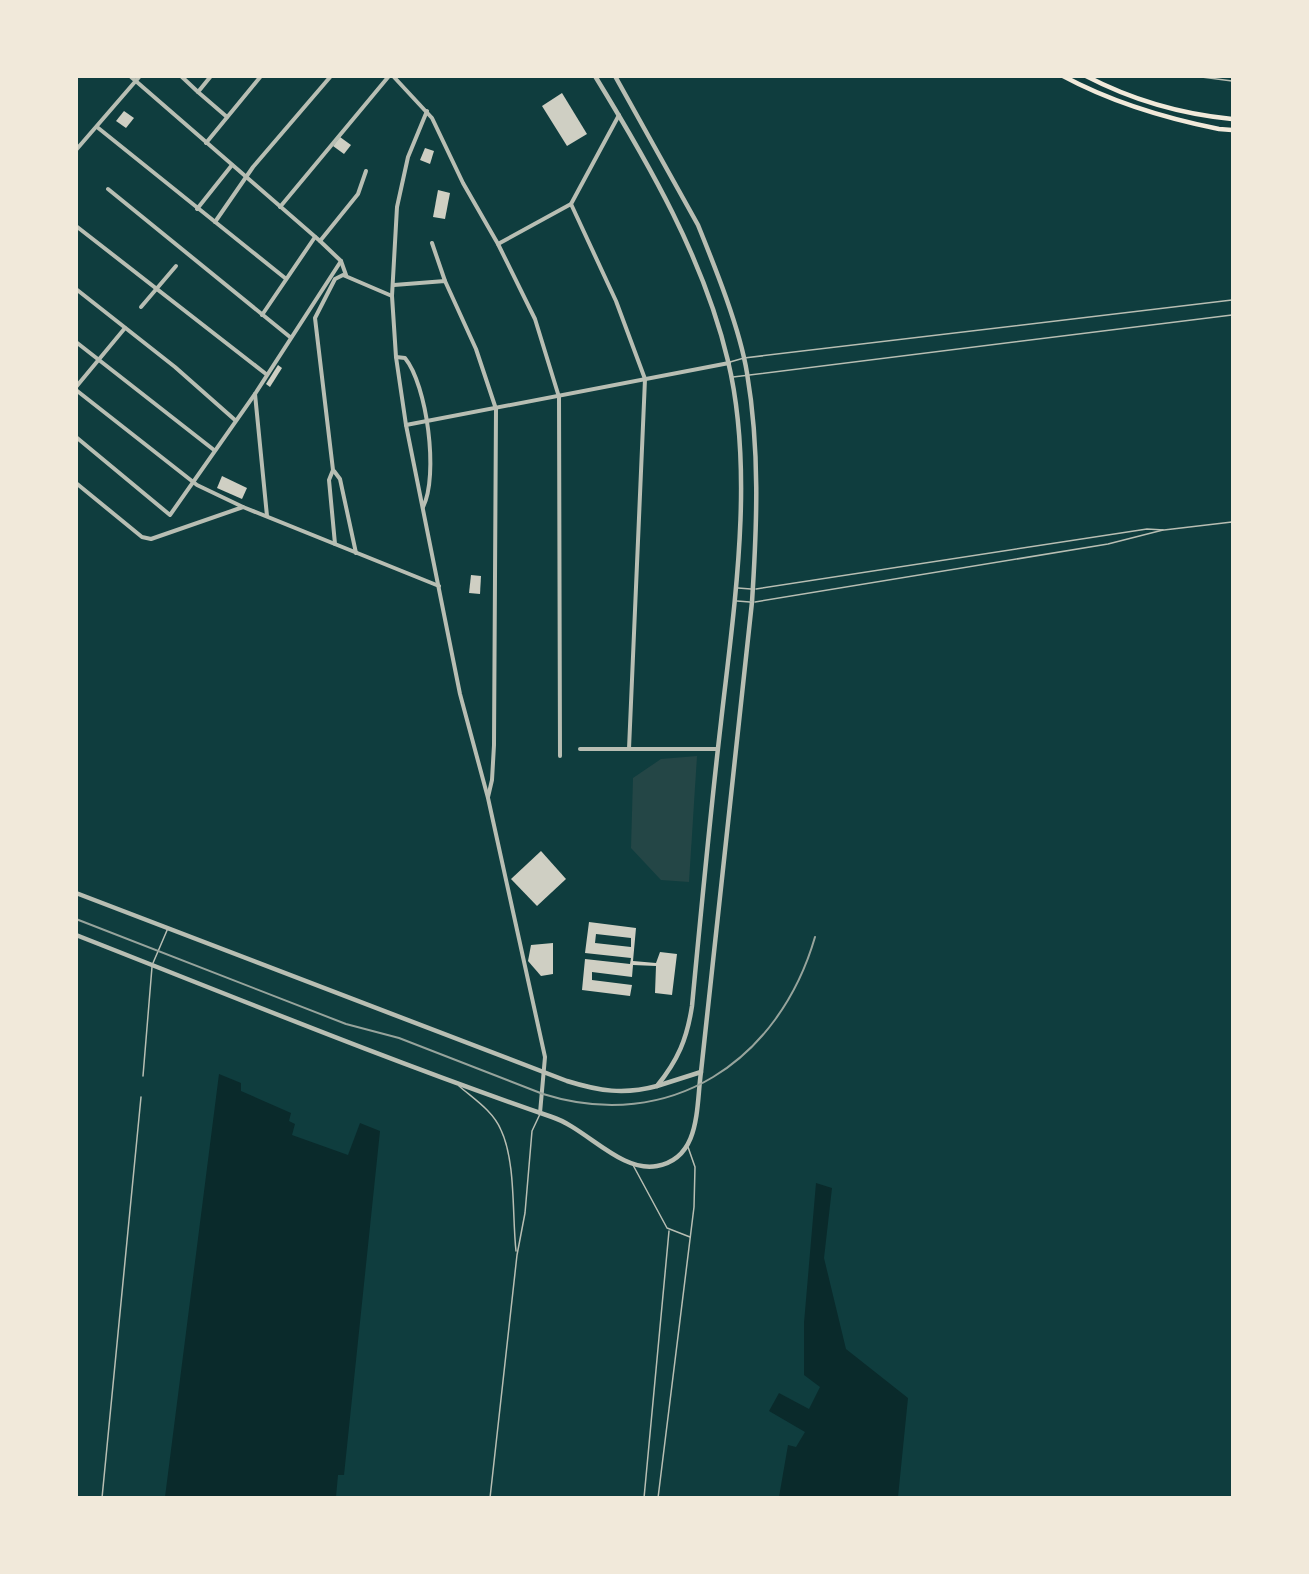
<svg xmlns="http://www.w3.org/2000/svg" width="1309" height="1574" font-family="Rubik,sans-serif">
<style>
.green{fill:#244646}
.water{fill:#0a2a2b}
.building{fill:#cfcfc3;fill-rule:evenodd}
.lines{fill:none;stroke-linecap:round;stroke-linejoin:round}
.service{stroke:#b8beb3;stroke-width:1.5}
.minor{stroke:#b8beb3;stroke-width:4}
.tertiary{stroke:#b8beb3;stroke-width:4.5}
.secondary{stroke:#f1e9da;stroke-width:4.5}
.rail{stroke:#97a49c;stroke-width:2}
</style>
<rect width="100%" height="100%" fill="#0f3d3e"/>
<polygon class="green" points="697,756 689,882 661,880 631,848 633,778 661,759"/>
<g class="water">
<polygon points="219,1074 241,1083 241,1091 291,1113 289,1121 295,1124 292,1135 348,1155 360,1123 380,1131 344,1475 338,1475 336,1497 165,1497"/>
<polygon points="816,1183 832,1188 824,1258 846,1349 908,1398 898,1497 779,1497 788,1445 796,1447 805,1432 769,1411 779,1393 809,1409 820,1387 804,1375 804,1323"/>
</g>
<g class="building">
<polygon points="562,93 587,134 567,146 542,106"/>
<polygon points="124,111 134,118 126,128 116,121"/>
<polygon points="340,137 351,145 344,154 333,146"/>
<polygon points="425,148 434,151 430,164 420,160"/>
<polygon points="438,190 450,193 445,219 433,217"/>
<polygon points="278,365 282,368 270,387 266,384"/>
<polygon points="222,476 247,488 242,499 217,488"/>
<polygon points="471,575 481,576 480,594 469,593"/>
<polygon points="541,851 566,879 537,906 511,879"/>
<path d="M589 922 636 928 633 961 656 963 660 952 677 954 672 995 655 993 656 966 633 965 632 977 592 972V980L632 985 630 996 582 990 585 959 630 964 631 958 585 953ZM596 934 631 938V947L595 943Z"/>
<polygon points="553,943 553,974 541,976 528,961 531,945"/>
</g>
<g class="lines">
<g class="service">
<polyline points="1194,76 1232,81"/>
<polyline points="730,362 744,358 1232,300"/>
<polyline points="733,377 1232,315"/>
<polyline points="738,588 751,589"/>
<polyline points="756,589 1147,529 1164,530 1232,522"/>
<polyline points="737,601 750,602"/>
<polyline points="755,602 1108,544 1163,530"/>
<polyline points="153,963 168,928"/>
<polyline points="143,1076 152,967"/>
<path d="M459 1086C474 1099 493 1111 501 1130 516 1162 512 1215 516 1251"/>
<polyline points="633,1165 667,1228 690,1237"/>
<polyline points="102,1498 141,1097"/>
<polyline points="490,1498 517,1255 525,1213 532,1131 540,1114"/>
<polyline points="644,1498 669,1231"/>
<polyline points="658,1498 694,1207 695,1167 688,1147"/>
</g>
<g class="minor">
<polyline points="130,76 320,241 341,261 346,275"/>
<polyline points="181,76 198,92"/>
<polyline points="211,76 198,92 227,117"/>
<polyline points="393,76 432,118 463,183 498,244 535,319 559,397 560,756"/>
<polyline points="427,111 408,157 397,207 392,296 396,357 406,425 460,694 488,798 545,1057 540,1113"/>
<polyline points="97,127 285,278"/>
<polyline points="206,143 261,76"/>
<polyline points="76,150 140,76"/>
<polyline points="108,189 290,337"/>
<polyline points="571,204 616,301 645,379 629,749"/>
<polyline points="280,207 389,76"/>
<polyline points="197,209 232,165"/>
<polyline points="215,222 253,167 331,76"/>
<polyline points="76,226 266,374"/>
<polyline points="320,241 358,194 366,171"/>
<polyline points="432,243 445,281"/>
<polyline points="498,244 571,204 619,115"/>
<polyline points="394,285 445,281 476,349 496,409 494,745 492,780 488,797"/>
<polyline points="76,289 175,367 235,420"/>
<polyline points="141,307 176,266"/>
<polyline points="262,315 315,237"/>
<polyline points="76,342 214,450"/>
<path d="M396 357 405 358C427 385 439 475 423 507"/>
<polyline points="76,387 125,328"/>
<polyline points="76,390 197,485 243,507"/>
<polyline points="255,394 267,516"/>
<polyline points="406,425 729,363"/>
<polyline points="76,437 170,515 255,394 341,261"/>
<polyline points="334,471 340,479 356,553"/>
<polyline points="76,483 142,537 151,539 243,507 439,586"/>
<polyline points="335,544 329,480 333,470 315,318 335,279 343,275 392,296"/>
<polyline points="580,749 717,749"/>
</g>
<g class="tertiary">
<path d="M76 893 567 1081C599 1091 624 1095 657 1086 678 1060 687 1039 692 1006 701 911 710 816 721 722 734 607 755 474 728 361 704 259 649 164 595 76"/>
<path d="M76 935C234 997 392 1062 552 1117 586 1128 621 1173 657 1166 701 1158 696 1107 701 1072L752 602C757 525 760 450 747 373 740 329 715 267 698 225L615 76"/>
<polyline points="657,1086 701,1072"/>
</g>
<g class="secondary">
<path d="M1063 76C1113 103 1164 118 1219 129L1232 130"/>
<path d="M1086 76C1132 100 1181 114 1232 119"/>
</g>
<path class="rail" d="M76 919 346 1024 399 1038 543 1094C670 1134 779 1061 815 937"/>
</g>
<rect width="1309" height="1574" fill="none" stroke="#f1e9da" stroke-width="156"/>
</svg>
